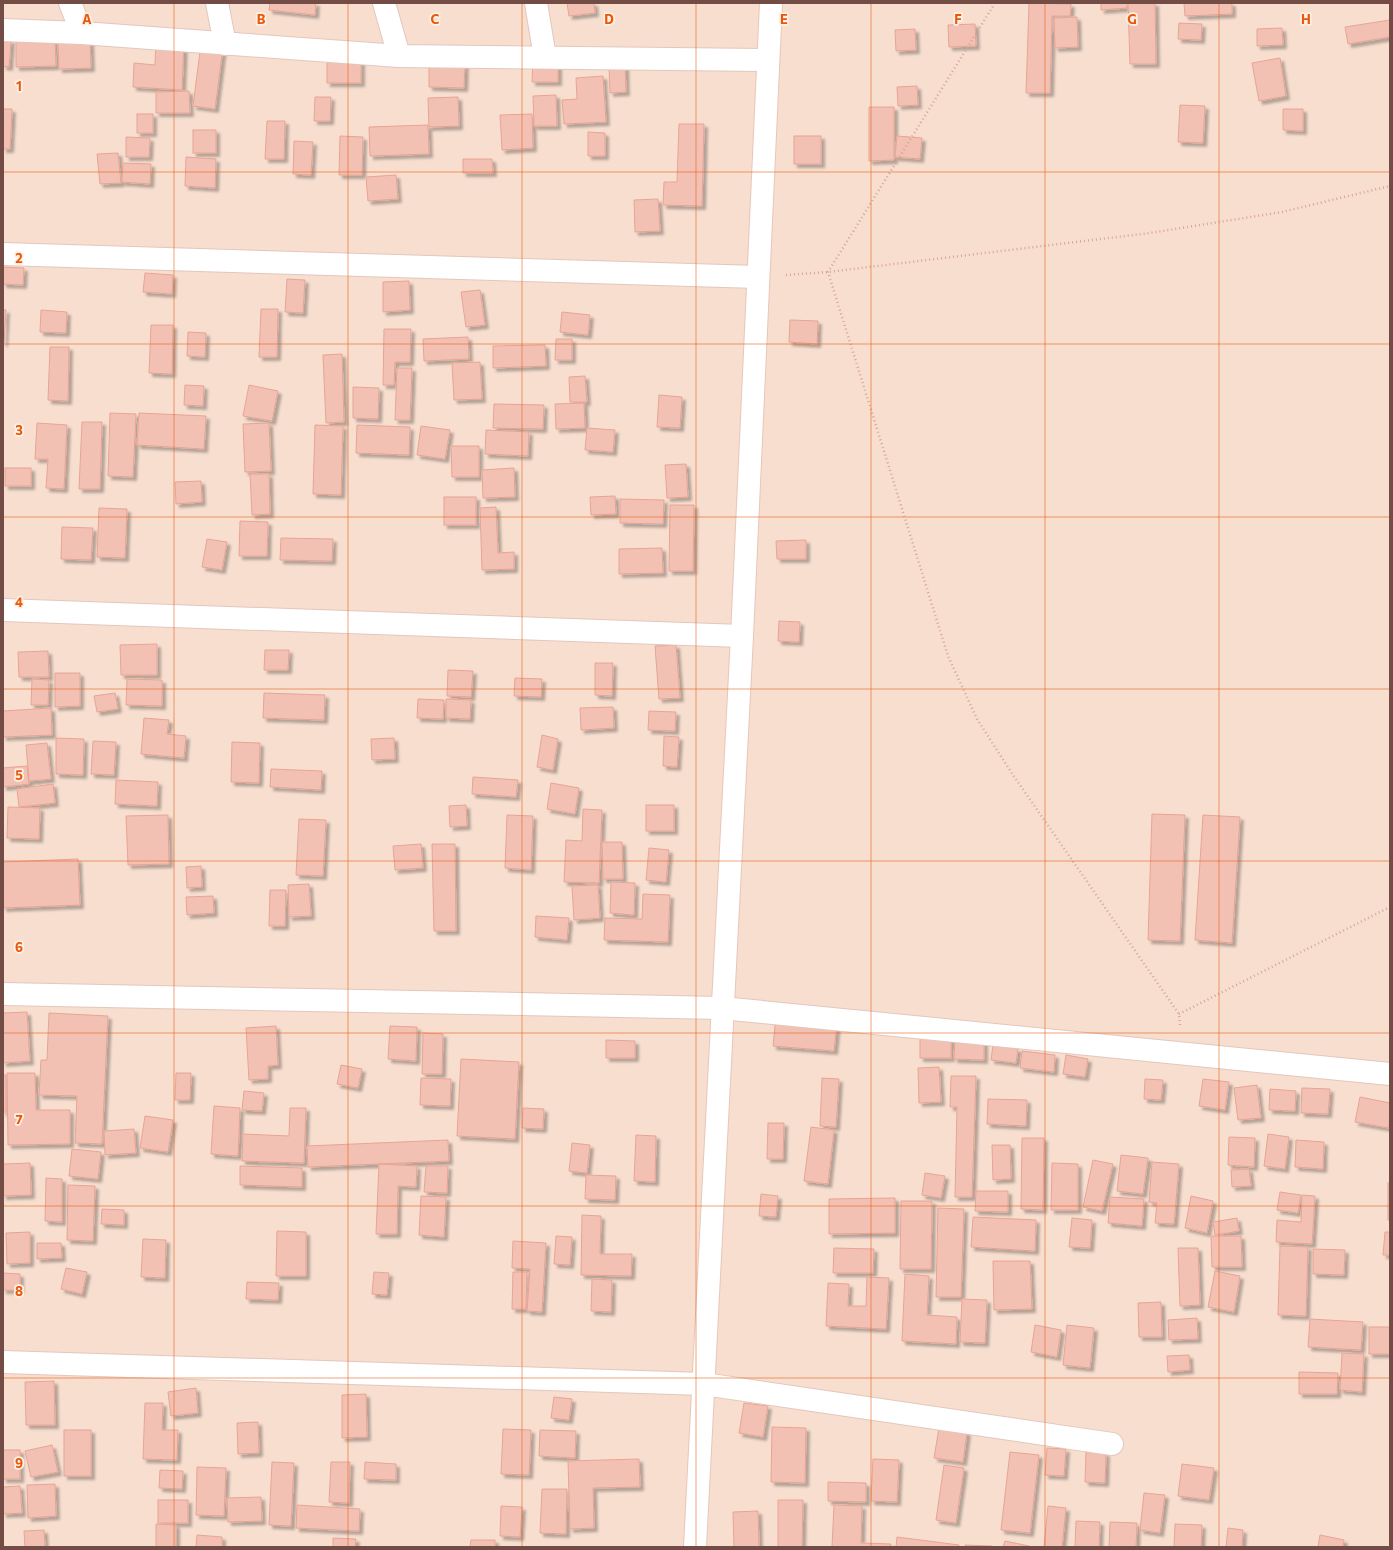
<svg xmlns="http://www.w3.org/2000/svg" width="1393" height="1550" font-family="Commissioner,sans-serif">
<style>
.residential{fill:#f7decf}
.building{fill:#f3c1b4;stroke:#e7a494;filter:url(#shadow)}
.lines{fill:none;stroke-linecap:round;stroke-linejoin:round}
.street-casing{stroke:#e3c7bd;stroke-width:24}
.secondary-casing{stroke:#e8c6b9;stroke-width:24}
.path{stroke:#d8a498;stroke-width:2.5;stroke-dasharray:1 3;stroke-linecap:butt}
.street{stroke:#fff;stroke-width:22}
.secondary{stroke:#fff;stroke-width:22}
.grid{fill:none;stroke:#e8590c;stroke-width:1;stroke-opacity:0.55}
.grid-label{font-size:13px;text-anchor:middle;font-weight:bold;fill:#e8590c;stroke:#fff0e5;stroke-width:3.5;stroke-linejoin:round;paint-order:stroke}
</style>
<defs>
<filter id="shadow"><feDropShadow dx="3.5" dy="3.5" stdDeviation="1" flood-color="#0004"/></filter>
</defs>
<rect width="100%" height="100%" fill="#fdebde"/>
<rect class="residential" x="3" y="3" width="1387" height="1544"/>
<g class="building">
<polygon points="270,3 316,3 315,15 269,10"/>
<polygon points="567,3 594,3 595,13 569,16"/>
<polygon points="1029,3 1071,4 1070,16 1052,16 1050,93 1026,93"/>
<polygon points="1101,3 1127,3 1127,8 1101,10"/>
<polygon points="1128,3 1155,3 1156,64 1130,64"/>
<polygon points="1184,3 1232,3 1232,14 1185,16"/>
<polygon points="1077,17 1078,47 1055,48 1054,18"/>
<polygon points="1390,20 1390,37 1348,44 1345,27"/>
<polygon points="1179,23 1202,24 1201,40 1178,39"/>
<polygon points="975,24 976,46 949,47 948,25"/>
<polygon points="1282,28 1283,45 1257,46 1257,29"/>
<polygon points="915,29 916,50 896,51 895,30"/>
<polygon points="156,39 184,41 182,90 133,87 134,63 155,65"/>
<polygon points="3,40 11,40 9,67 3,66"/>
<polygon points="55,40 56,66 16,67 16,41"/>
<polygon points="90,40 91,68 59,69 58,41"/>
<polygon points="201,44 223,47 215,109 193,106"/>
<rect x="327" y="57" width="34" height="26"/>
<polygon points="533,58 558,58 558,82 532,82"/>
<polygon points="1280,58 1286,96 1259,101 1252,63"/>
<polygon points="429,59 465,60 464,88 429,87"/>
<polygon points="625,65 626,92 610,93 609,66"/>
<polygon points="603,76 606,122 564,124 562,100 577,99 576,78"/>
<polygon points="917,86 918,105 898,106 897,87"/>
<polygon points="189,91 190,113 156,113 156,92"/>
<polygon points="556,95 557,126 534,126 533,96"/>
<polygon points="315,97 331,97 330,121 314,121"/>
<polygon points="458,97 459,126 429,127 428,98"/>
<polygon points="1180,105 1205,106 1203,143 1178,142"/>
<polygon points="869,107 894,107 894,160 869,161"/>
<polygon points="3,109 12,109 10,149 3,149"/>
<polygon points="1283,109 1303,109 1303,131 1283,130"/>
<rect x="137" y="114" width="16" height="19"/>
<polygon points="532,114 533,148 502,150 500,115"/>
<polygon points="267,121 285,121 284,159 265,159"/>
<polygon points="679,124 704,124 702,206 663,205 664,182 677,182"/>
<polygon points="428,125 429,154 370,156 369,127"/>
<rect x="193" y="130" width="23" height="23"/>
<polygon points="588,132 605,133 605,156 588,156"/>
<polygon points="340,136 363,137 362,175 339,175"/>
<rect x="794" y="136" width="27" height="28"/>
<polygon points="897,136 922,138 920,159 895,157"/>
<polygon points="126,137 150,138 149,157 126,157"/>
<polygon points="294,141 313,142 311,175 293,174"/>
<polygon points="118,153 121,183 100,184 97,154"/>
<polygon points="186,157 216,159 215,188 185,186"/>
<polygon points="463,159 492,159 493,173 463,173"/>
<polygon points="123,163 151,164 150,184 122,182"/>
<polygon points="396,175 398,199 368,201 366,177"/>
<polygon points="658,199 660,231 635,232 634,200"/>
<polygon points="3,267 24,268 23,285 3,284"/>
<polygon points="145,273 173,275 172,294 143,292"/>
<polygon points="287,279 305,280 303,313 285,312"/>
<polygon points="409,281 410,310 383,312 383,282"/>
<polygon points="480,290 485,325 466,327 461,292"/>
<polygon points="261,309 278,309 277,357 259,357"/>
<polygon points="3,310 6,310 4,343 3,343"/>
<polygon points="41,310 67,312 66,333 40,332"/>
<polygon points="562,312 590,315 588,335 560,332"/>
<polygon points="790,320 818,321 817,344 789,342"/>
<polygon points="151,325 173,325 172,374 149,373"/>
<polygon points="384,329 411,329 410,362 395,362 394,385 383,385"/>
<polygon points="188,332 206,333 205,357 187,356"/>
<polygon points="468,337 469,359 424,361 423,339"/>
<polygon points="556,339 572,339 572,360 555,360"/>
<polygon points="545,345 546,366 493,368 493,346"/>
<polygon points="50,347 69,347 68,401 48,400"/>
<polygon points="342,354 344,422 326,423 323,355"/>
<polygon points="480,362 482,399 454,400 452,363"/>
<polygon points="397,368 412,368 410,420 395,420"/>
<polygon points="585,376 587,402 570,402 569,377"/>
<polygon points="185,385 204,386 203,406 184,405"/>
<polygon points="249,385 278,391 272,421 243,416"/>
<polygon points="353,387 379,388 378,419 353,418"/>
<polygon points="659,395 682,397 680,428 657,427"/>
<polygon points="584,403 585,428 556,429 555,404"/>
<polygon points="494,404 544,405 543,429 493,428"/>
<polygon points="110,413 136,414 133,477 108,476"/>
<polygon points="139,413 206,416 204,449 137,445"/>
<polygon points="82,422 102,422 100,489 79,489"/>
<polygon points="37,423 67,425 64,489 46,488 48,459 35,459"/>
<polygon points="269,423 271,471 245,472 243,424"/>
<polygon points="315,425 343,426 341,495 313,494"/>
<polygon points="357,425 410,427 409,455 356,453"/>
<polygon points="421,426 450,430 445,459 417,455"/>
<polygon points="587,428 615,430 613,452 585,450"/>
<polygon points="486,430 529,432 528,456 485,454"/>
<polygon points="451,446 479,446 479,477 452,477"/>
<polygon points="686,464 688,497 667,498 665,465"/>
<rect x="5" y="468" width="26" height="18"/>
<polygon points="514,468 515,497 483,498 482,470"/>
<polygon points="250,474 269,474 270,514 252,515"/>
<polygon points="201,481 202,502 176,504 175,482"/>
<polygon points="615,496 616,514 591,515 590,497"/>
<rect x="444" y="497" width="32" height="28"/>
<polygon points="620,499 664,500 663,524 620,523"/>
<polygon points="670,505 694,505 693,571 669,571"/>
<polygon points="496,507 498,553 514,552 514,569 482,570 480,508"/>
<polygon points="99,508 127,509 125,558 97,557"/>
<polygon points="240,521 268,522 267,556 239,556"/>
<polygon points="62,527 93,528 91,560 61,559"/>
<polygon points="281,538 333,539 332,561 280,560"/>
<polygon points="207,539 227,542 222,570 202,567"/>
<polygon points="806,540 806,559 777,559 776,541"/>
<polygon points="662,548 663,573 619,574 619,549"/>
<polygon points="779,621 800,622 799,642 778,641"/>
<polygon points="157,644 157,675 121,675 120,645"/>
<polygon points="676,645 680,698 659,699 655,646"/>
<polygon points="265,650 289,650 288,670 264,670"/>
<polygon points="48,651 49,677 19,677 18,652"/>
<polygon points="595,663 613,663 612,696 595,695"/>
<polygon points="448,670 473,671 471,697 447,696"/>
<polygon points="55,673 80,673 80,706 55,707"/>
<polygon points="515,678 542,679 541,697 514,696"/>
<polygon points="32,679 49,680 48,705 31,705"/>
<polygon points="127,679 162,680 162,706 126,705"/>
<polygon points="115,693 118,709 97,712 94,696"/>
<polygon points="264,693 325,695 324,720 263,718"/>
<polygon points="418,699 444,700 443,719 417,718"/>
<polygon points="446,699 471,700 470,719 446,718"/>
<polygon points="613,707 614,728 581,730 580,708"/>
<polygon points="51,708 52,735 3,737 3,711"/>
<polygon points="649,711 676,712 675,731 648,730"/>
<polygon points="144,718 169,720 167,734 186,736 184,758 141,754"/>
<polygon points="542,735 558,739 553,770 537,767"/>
<polygon points="664,736 679,737 677,767 663,766"/>
<polygon points="56,738 84,739 83,775 56,774"/>
<polygon points="394,738 395,759 372,760 371,739"/>
<polygon points="93,741 116,742 114,775 91,774"/>
<polygon points="232,742 260,743 259,783 231,782"/>
<polygon points="47,743 51,779 29,781 26,745"/>
<polygon points="27,766 29,784 3,787 3,768"/>
<polygon points="271,769 322,771 321,790 270,787"/>
<polygon points="473,777 518,780 516,797 472,794"/>
<polygon points="116,780 158,782 157,806 115,804"/>
<polygon points="551,783 579,788 575,814 547,809"/>
<polygon points="53,784 55,803 19,807 17,789"/>
<polygon points="466,805 467,826 450,827 449,806"/>
<rect x="646" y="805" width="28" height="26"/>
<polygon points="8,807 40,808 39,839 7,838"/>
<polygon points="583,809 602,810 599,883 564,882 566,840 582,841"/>
<polygon points="1152,814 1185,815 1180,941 1148,940"/>
<polygon points="168,815 169,864 128,865 126,816"/>
<polygon points="507,815 533,816 531,870 505,868"/>
<polygon points="1203,815 1240,817 1232,943 1195,940"/>
<polygon points="299,819 326,820 323,876 296,875"/>
<polygon points="602,842 622,842 623,879 603,879"/>
<polygon points="421,844 423,868 395,870 393,846"/>
<polygon points="432,844 455,844 456,931 434,931"/>
<polygon points="649,848 669,850 666,882 646,880"/>
<polygon points="78,859 80,905 3,908 3,862"/>
<polygon points="201,866 202,887 187,888 186,867"/>
<polygon points="611,882 635,883 634,915 610,913"/>
<polygon points="309,884 311,916 289,917 288,885"/>
<polygon points="598,885 600,918 574,920 572,886"/>
<polygon points="270,890 286,890 285,926 269,926"/>
<polygon points="643,894 670,895 668,942 604,940 605,918 642,919"/>
<polygon points="213,896 214,913 187,915 186,897"/>
<polygon points="536,916 569,918 567,940 535,937"/>
<polygon points="27,1012 30,1061 3,1063 3,1013"/>
<polygon points="49,1013 108,1016 102,1144 75,1143 77,1096 39,1095 41,1060 47,1060"/>
<polygon points="776,1016 837,1022 834,1051 773,1046"/>
<polygon points="276,1026 278,1065 268,1066 268,1079 249,1080 246,1028"/>
<polygon points="390,1026 417,1027 416,1061 388,1059"/>
<polygon points="423,1033 443,1034 442,1074 422,1074"/>
<rect x="920" y="1035" width="31" height="23"/>
<polygon points="955,1038 984,1038 984,1060 954,1059"/>
<polygon points="606,1040 635,1041 635,1058 606,1058"/>
<polygon points="993,1045 1018,1049 1016,1063 991,1060"/>
<polygon points="1022,1051 1055,1055 1054,1072 1020,1068"/>
<polygon points="1066,1055 1088,1059 1085,1077 1063,1074"/>
<polygon points="461,1059 519,1062 515,1139 457,1136"/>
<polygon points="341,1065 362,1069 358,1088 337,1084"/>
<polygon points="939,1067 941,1102 919,1103 918,1068"/>
<polygon points="7,1073 35,1073 36,1110 70,1110 70,1144 8,1145"/>
<polygon points="176,1073 191,1073 190,1100 175,1100"/>
<rect x="3" y="1075" width="3" height="37"/>
<polygon points="951,1076 976,1076 972,1197 955,1197 957,1107 950,1107"/>
<polygon points="421,1078 451,1079 450,1106 420,1105"/>
<polygon points="822,1078 839,1079 836,1127 820,1126"/>
<polygon points="1145,1079 1163,1080 1161,1100 1144,1099"/>
<polygon points="1203,1079 1229,1082 1225,1110 1199,1106"/>
<polygon points="1257,1085 1261,1118 1238,1120 1234,1088"/>
<polygon points="1302,1088 1330,1089 1328,1114 1301,1113"/>
<polygon points="1270,1089 1296,1091 1295,1111 1269,1110"/>
<polygon points="244,1091 264,1093 262,1111 242,1110"/>
<polygon points="1360,1097 1390,1103 1389,1128 1355,1122"/>
<polygon points="988,1099 1027,1100 1026,1126 987,1124"/>
<polygon points="214,1106 240,1108 238,1156 211,1154"/>
<polygon points="290,1108 306,1108 304,1163 242,1161 243,1134 289,1136"/>
<polygon points="523,1108 544,1109 543,1129 522,1128"/>
<polygon points="145,1116 173,1120 168,1152 140,1148"/>
<polygon points="768,1123 784,1123 783,1159 767,1159"/>
<polygon points="811,1127 834,1130 828,1184 804,1181"/>
<polygon points="134,1129 136,1153 105,1155 104,1131"/>
<polygon points="1268,1134 1289,1137 1285,1169 1264,1166"/>
<polygon points="636,1135 656,1136 655,1182 634,1181"/>
<polygon points="1229,1137 1255,1138 1254,1167 1228,1165"/>
<polygon points="1022,1138 1044,1138 1043,1210 1021,1209"/>
<polygon points="448,1140 449,1161 308,1167 307,1146"/>
<polygon points="1296,1140 1324,1142 1323,1169 1295,1167"/>
<polygon points="572,1143 590,1145 587,1173 569,1171"/>
<polygon points="992,1145 1010,1145 1011,1179 993,1180"/>
<polygon points="72,1149 101,1152 98,1179 69,1176"/>
<polygon points="1121,1155 1148,1158 1143,1194 1117,1191"/>
<polygon points="1093,1160 1113,1164 1102,1211 1083,1207"/>
<polygon points="1152,1162 1179,1164 1174,1224 1155,1223 1157,1203 1149,1202"/>
<polygon points="30,1163 31,1195 3,1196 3,1164"/>
<polygon points="1052,1163 1078,1164 1078,1210 1051,1210"/>
<polygon points="379,1164 417,1166 416,1187 398,1186 397,1234 376,1234"/>
<polygon points="240,1166 302,1168 302,1187 240,1185"/>
<polygon points="426,1166 448,1166 447,1193 424,1192"/>
<polygon points="1249,1169 1251,1186 1232,1187 1231,1170"/>
<polygon points="925,1173 945,1176 941,1198 922,1195"/>
<polygon points="586,1175 616,1176 615,1200 585,1199"/>
<polygon points="46,1178 62,1179 62,1222 45,1221"/>
<rect x="1388" y="1183" width="2" height="37"/>
<polygon points="68,1185 95,1186 93,1241 67,1240"/>
<polygon points="976,1191 1008,1191 1008,1212 975,1211"/>
<polygon points="1280,1192 1301,1195 1298,1213 1277,1210"/>
<polygon points="761,1194 778,1196 776,1217 759,1216"/>
<polygon points="1302,1195 1315,1196 1312,1244 1276,1242 1277,1220 1301,1222"/>
<polygon points="421,1196 446,1197 444,1237 419,1235"/>
<polygon points="1191,1196 1213,1201 1207,1233 1185,1228"/>
<polygon points="1110,1197 1144,1199 1142,1226 1108,1223"/>
<polygon points="895,1198 895,1233 829,1234 829,1199"/>
<polygon points="901,1201 932,1201 931,1269 900,1269"/>
<polygon points="938,1208 964,1209 961,1297 936,1297"/>
<polygon points="102,1209 124,1210 124,1225 101,1224"/>
<polygon points="582,1215 601,1216 600,1254 632,1254 631,1276 581,1275"/>
<polygon points="973,1217 1036,1220 1035,1251 971,1247"/>
<polygon points="1072,1218 1092,1220 1090,1248 1069,1247"/>
<polygon points="1237,1218 1239,1231 1215,1235 1213,1222"/>
<polygon points="277,1231 306,1232 306,1276 276,1276"/>
<polygon points="30,1232 30,1263 7,1264 6,1233"/>
<polygon points="1385,1232 1390,1232 1390,1255 1383,1255"/>
<polygon points="556,1236 572,1237 570,1265 554,1264"/>
<polygon points="1211,1236 1241,1236 1242,1267 1212,1267"/>
<polygon points="143,1239 166,1240 165,1278 141,1277"/>
<polygon points="513,1241 546,1243 542,1312 527,1311 530,1269 512,1268"/>
<polygon points="37,1243 61,1243 62,1258 37,1259"/>
<polygon points="1280,1246 1308,1247 1306,1316 1278,1315"/>
<polygon points="834,1248 874,1249 873,1273 833,1273"/>
<polygon points="1178,1248 1198,1248 1200,1305 1180,1306"/>
<polygon points="1313,1249 1345,1250 1344,1275 1313,1274"/>
<polygon points="993,1261 1030,1261 1032,1309 994,1310"/>
<polygon points="66,1268 87,1272 82,1294 61,1289"/>
<polygon points="1215,1271 1240,1276 1234,1312 1208,1307"/>
<polygon points="374,1272 389,1273 387,1295 372,1294"/>
<polygon points="513,1272 527,1272 526,1309 512,1309"/>
<polygon points="3,1273 20,1274 20,1290 3,1290"/>
<polygon points="905,1274 929,1276 927,1315 957,1317 956,1344 902,1341"/>
<polygon points="867,1277 889,1278 886,1329 826,1326 828,1283 849,1284 848,1306 866,1306"/>
<polygon points="592,1279 612,1280 611,1312 591,1311"/>
<polygon points="247,1282 279,1283 278,1300 246,1299"/>
<polygon points="962,1299 987,1300 985,1343 960,1342"/>
<polygon points="1161,1302 1162,1337 1139,1337 1138,1303"/>
<polygon points="1197,1318 1198,1339 1169,1340 1168,1320"/>
<polygon points="1310,1319 1363,1322 1361,1350 1308,1347"/>
<polygon points="1035,1325 1061,1330 1057,1357 1031,1352"/>
<polygon points="1067,1325 1094,1328 1090,1368 1063,1365"/>
<rect x="1369" y="1327" width="21" height="27"/>
<polygon points="1342,1353 1364,1354 1362,1392 1340,1390"/>
<polygon points="1189,1355 1190,1370 1168,1372 1167,1356"/>
<polygon points="1299,1372 1338,1373 1337,1394 1299,1394"/>
<polygon points="54,1381 55,1425 26,1425 25,1382"/>
<polygon points="196,1388 198,1413 171,1416 168,1392"/>
<polygon points="366,1394 367,1437 342,1438 342,1395"/>
<polygon points="554,1397 572,1399 569,1420 551,1418"/>
<polygon points="145,1403 163,1403 162,1430 178,1430 177,1460 143,1459"/>
<polygon points="744,1403 768,1406 763,1437 739,1433"/>
<polygon points="258,1422 259,1453 238,1454 237,1423"/>
<polygon points="772,1427 806,1428 805,1483 771,1482"/>
<polygon points="939,1428 967,1432 963,1462 934,1458"/>
<polygon points="503,1429 531,1430 529,1475 501,1474"/>
<rect x="64" y="1430" width="27" height="46"/>
<polygon points="540,1430 576,1431 575,1458 539,1456"/>
<polygon points="52,1445 58,1472 31,1477 25,1451"/>
<polygon points="1047,1448 1066,1449 1064,1476 1045,1475"/>
<rect x="3" y="1450" width="17" height="29"/>
<polygon points="1010,1452 1039,1455 1030,1533 1001,1530"/>
<polygon points="1086,1452 1106,1453 1105,1483 1085,1482"/>
<polygon points="639,1459 640,1487 593,1488 594,1528 570,1529 568,1461"/>
<polygon points="873,1459 899,1460 897,1502 871,1501"/>
<polygon points="272,1462 294,1463 291,1526 269,1525"/>
<polygon points="331,1462 350,1462 349,1503 329,1502"/>
<polygon points="365,1462 396,1464 396,1480 364,1479"/>
<polygon points="1182,1464 1214,1468 1209,1500 1178,1496"/>
<polygon points="944,1465 964,1468 956,1523 936,1520"/>
<polygon points="197,1467 226,1468 224,1516 196,1515"/>
<polygon points="160,1470 183,1471 182,1489 159,1488"/>
<polygon points="828,1482 866,1483 866,1502 828,1501"/>
<polygon points="55,1484 56,1516 28,1518 27,1485"/>
<polygon points="20,1486 22,1513 3,1514 3,1487"/>
<polygon points="542,1489 567,1489 566,1534 540,1533"/>
<polygon points="1144,1493 1165,1495 1160,1533 1140,1530"/>
<polygon points="261,1497 262,1521 228,1522 227,1498"/>
<rect x="158" y="1500" width="30" height="23"/>
<polygon points="778,1500 803,1500 802,1547 778,1547"/>
<polygon points="297,1505 360,1509 359,1531 296,1528"/>
<polygon points="834,1505 862,1506 861,1543 891,1544 890,1547 832,1547"/>
<polygon points="501,1506 522,1507 520,1537 500,1536"/>
<polygon points="1048,1506 1066,1508 1062,1547 1044,1547"/>
<polygon points="758,1511 759,1547 734,1547 733,1512"/>
<polygon points="1076,1521 1100,1522 1099,1547 1075,1547"/>
<polygon points="1110,1522 1137,1523 1136,1547 1109,1547"/>
<polygon points="156,1524 176,1525 176,1547 156,1547"/>
<polygon points="1175,1524 1202,1525 1201,1547 1174,1547"/>
<polygon points="1228,1528 1243,1530 1242,1547 1226,1547"/>
<polygon points="44,1530 45,1547 25,1547 24,1531"/>
<polygon points="197,1535 222,1537 222,1547 196,1547"/>
<polygon points="1320,1535 1344,1540 1343,1547 1318,1547"/>
<polygon points="897,1537 959,1545 959,1547 896,1547"/>
<polygon points="333,1538 356,1539 355,1547 333,1547"/>
<polygon points="471,1540 495,1540 495,1547 470,1547"/>
<polygon points="1005,1541 1029,1546 1029,1547 1003,1547"/>
<polygon points="965,1545 992,1546 992,1547 965,1547"/>
</g>
<g class="lines">
<defs>
<g id="street">
<polyline points="70,3 82,33"/>
<polyline points="217,3 225,44"/>
<polyline points="384,3 399,56"/>
<polyline points="536,3 545,57"/>
<polyline points="3,30 82,33 399,56 768,60"/>
<polyline points="3,254 758,277"/>
<polyline points="3,610 742,636"/>
<polyline points="3,994 722,1008 1390,1074"/>
<polyline points="3,1362 704,1384 1112,1444"/>
</g>
<polyline id="secondary" points="695,1547 742,636 771,3"/>
</defs>
<use href="#street" class="street-casing"/>
<use href="#secondary" class="secondary-casing"/>
<g class="path">
<polyline points="995,3 828,272 948,656 977,719 1013,775 1179,1014 1180,1025"/>
<polyline points="786,275 828,272 1150,233 1282,212 1390,186"/>
<polyline points="1179,1014 1390,907"/>
</g>
<use href="#street" class="street"/>
<use href="#secondary" class="secondary"/>
</g>
<path class="grid" d="M174 3V1547M348 3V1547M522 3V1547M696 3V1547M871 3V1547M1045 3V1547M1219 3V1547M3 172H1390M3 344H1390M3 517H1390M3 689H1390M3 861H1390M3 1033H1390M3 1206H1390M3 1378H1390"/>
<g class="grid-label">
<text x="87" y="24">A</text>
<text x="261" y="24">B</text>
<text x="435" y="24">C</text>
<text x="609" y="24">D</text>
<text x="784" y="24">E</text>
<text x="958" y="24">F</text>
<text x="1132" y="24">G</text>
<text x="1306" y="24">H</text>
<text x="19" y="91">1</text>
<text x="19" y="263">2</text>
<text x="19" y="435">3</text>
<text x="19" y="607">4</text>
<text x="19" y="780">5</text>
<text x="19" y="952">6</text>
<text x="19" y="1124">7</text>
<text x="19" y="1296">8</text>
<text x="19" y="1468">9</text>
</g>
<rect width="1393" height="1550" fill="none" stroke="#734d45" stroke-width="8"/>
</svg>
